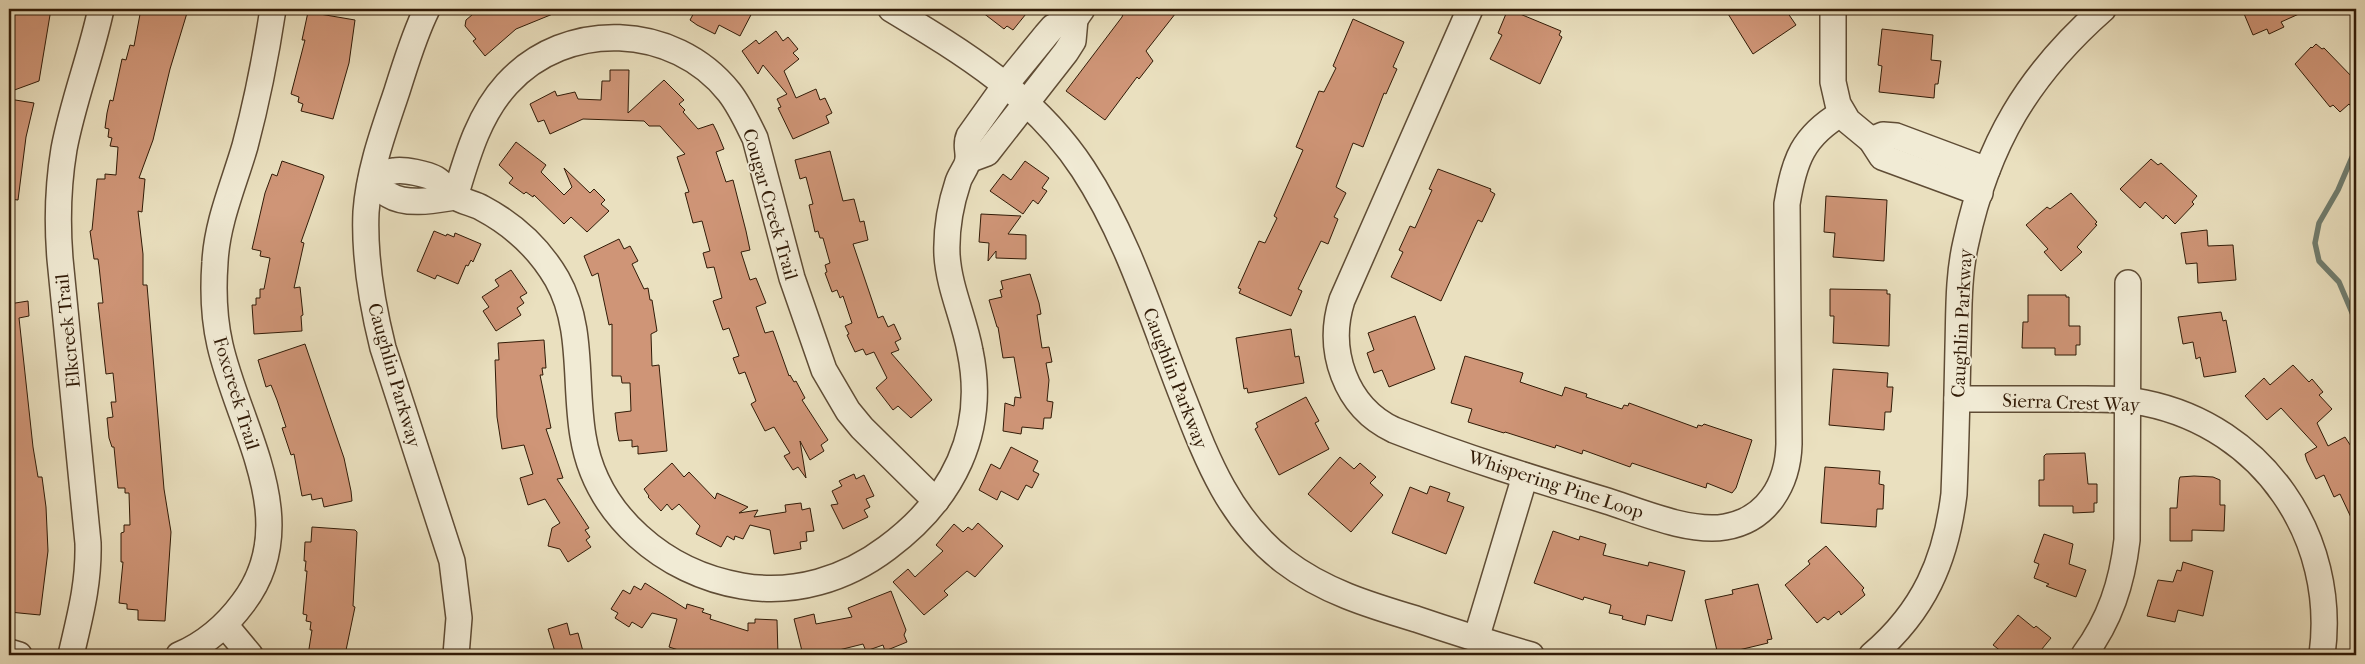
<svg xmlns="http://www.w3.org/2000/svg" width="2365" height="664" font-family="'IM FELL French Canon',serif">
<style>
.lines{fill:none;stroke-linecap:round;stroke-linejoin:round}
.stream{stroke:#6f7c6e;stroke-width:5.5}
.building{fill:#cf9577;stroke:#311b07}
.minor-casing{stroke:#5f4c35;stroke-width:28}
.minor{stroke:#f1ebd5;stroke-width:25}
.labels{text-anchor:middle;stroke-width:4;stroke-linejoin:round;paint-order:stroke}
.street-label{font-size:19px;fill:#311b07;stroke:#f1ebd5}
</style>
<rect width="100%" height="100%" fill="#eae0bf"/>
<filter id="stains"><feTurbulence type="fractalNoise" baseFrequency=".004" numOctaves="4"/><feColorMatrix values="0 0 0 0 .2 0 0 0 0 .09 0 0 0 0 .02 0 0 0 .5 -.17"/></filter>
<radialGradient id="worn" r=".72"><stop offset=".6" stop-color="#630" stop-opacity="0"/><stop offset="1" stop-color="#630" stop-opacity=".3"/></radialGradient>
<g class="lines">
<polyline class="stream" points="2356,148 2338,190 2319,223 2315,243 2319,261 2339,282 2356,322"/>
</g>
<g class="building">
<polygon points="12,9 51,9 39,81 9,92 9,30"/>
<polygon points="141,9 186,9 187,13 170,69 153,140 139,178 145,179 142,212 138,211 143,254 143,285 147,285 164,489 171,532 165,621 138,620 138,610 127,609 127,604 119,603 123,562 121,562 121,533 124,532 124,525 130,525 129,493 125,493 125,488 118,488 114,447 112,447 109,438 107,418 113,417 111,402 116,402 113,373 106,374 98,303 103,303 99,266 98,259 94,259 90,231 92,230 97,179 105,179 105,174 116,175 118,147 110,146 112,138 108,137 109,129 105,128 107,113 110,100 113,101 122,59 126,60 130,45 134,46"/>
<polygon points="479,9 565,9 516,29 485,56 473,41 476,39 465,26 466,20"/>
<polygon points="696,9 754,9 740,36 719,25 715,34 697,25 690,20"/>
<polygon points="978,9 1030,9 1013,30 1007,26 1004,29"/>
<polygon points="1125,9 1179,9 1146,51 1153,61 1139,79 1137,77 1105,120 1066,91 1122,17"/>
<polygon points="1508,9 1561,31 1559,35 1562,37 1540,84 1490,59 1502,35 1498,33"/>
<polygon points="1725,9 1785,9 1796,25 1753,54"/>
<polygon points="2242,9 2310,9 2281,22 2284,27 2269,34 2267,29 2253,35"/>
<polygon points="308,12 355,20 349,63 333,119 301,111 303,104 298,102 299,97 291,94 305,40 302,40"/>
<polygon points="1353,19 1404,42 1393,67 1397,69 1386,94 1384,93 1363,147 1353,143 1336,187 1346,193 1334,217 1338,219 1328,244 1321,241 1298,289 1302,291 1291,316 1239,293 1241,289 1238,288 1259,241 1265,243 1277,218 1274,216 1303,150 1296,147 1319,91 1324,92 1336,68 1333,66"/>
<polygon points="1882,29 1933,35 1931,60 1941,61 1938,84 1935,84 1934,98 1879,92 1882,66 1878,65"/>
<polygon points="776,31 783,41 788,37 798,49 793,53 799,59 784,71 796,98 816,89 820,100 825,98 832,113 826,116 829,123 793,139 778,108 781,107 777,99 787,94 763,65 758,74 742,51 756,40 759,44"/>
<polygon points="2316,44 2322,49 2324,48 2356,81 2356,112 2349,104 2340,112 2333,105 2330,107 2295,64 2311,47 2312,48"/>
<polygon points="610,70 629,70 628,113 664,80 684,100 679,104 685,110 683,112 698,129 713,124 717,132 724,149 716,152 726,182 733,180 746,231 750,250 741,252 750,280 756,278 766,303 756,307 765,333 773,331 789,376 790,375 794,382 796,381 805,398 802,400 828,440 821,445 824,451 810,460 800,441 806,478 798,467 793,470 784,456 790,453 774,427 765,431 751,404 756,401 745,372 739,374 733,358 739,356 729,328 723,330 713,301 722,298 714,267 707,268 703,253 710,251 702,221 693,223 685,193 689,192 677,157 685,154 660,126 649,126 644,121 583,119 550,134 544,120 538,122 530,104 555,91 557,96 575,92 578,99 601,100 602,81 610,81"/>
<polygon points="9,99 34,103 26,137 18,200 9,199"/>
<polygon points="516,142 546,165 541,172 564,195 572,187 564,168 590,193 594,189 605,200 601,204 609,211 587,232 571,217 564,224 534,195 533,197 526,192 524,194 509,183 513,178 499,165"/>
<polygon points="830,151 843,201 854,199 860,222 864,221 868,240 853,244 878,318 883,316 888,327 894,324 901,339 895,342 899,350 891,353 932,400 911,418 898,406 893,410 876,388 887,378 874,352 866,355 863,349 855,352 847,335 849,334 845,326 852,323 843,296 840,298 837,290 832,292 825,273 827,272 825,265 830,263 823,238 820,238 818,231 815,232 809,205 813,204 806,177 800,179 795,160"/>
<polygon points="2151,159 2158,165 2161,163 2197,196 2192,202 2194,204 2175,224 2166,215 2163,219 2145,202 2140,208 2120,189"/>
<polygon points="282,161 323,175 324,177 301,242 304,243 294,288 300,287 303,315 301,316 302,331 254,334 252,305 256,305 256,298 260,298 260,289 264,289 270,258 260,256 261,251 252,249 265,193 272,174 277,176"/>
<polygon points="1025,161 1049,178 1042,188 1047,191 1038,204 1033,200 1023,214 990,191 1003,174 1011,180"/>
<polygon points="1438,169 1491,189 1490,191 1495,194 1482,222 1478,220 1441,301 1391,277 1403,252 1399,250 1410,226 1415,228 1432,190 1429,189"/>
<polygon points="2071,193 2097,222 2095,224 2097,225 2077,247 2082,252 2061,271 2044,252 2048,249 2026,225 2047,207 2050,209"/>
<polygon points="1826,196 1887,200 1884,261 1833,257 1835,233 1824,232"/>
<polygon points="981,214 1021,216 1008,234 1026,235 1026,259 996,258 996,251 988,261 989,243 979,242"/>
<polygon points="2207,230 2208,246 2233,245 2236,280 2198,283 2197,263 2186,264 2181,233"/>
<polygon points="434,231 446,236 447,234 454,237 455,233 481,244 473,262 471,260 468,266 466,265 458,284 437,275 435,279 417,271"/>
<polygon points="619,239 624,249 630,246 638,261 632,264 644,289 648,288 650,300 652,300 657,331 651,334 652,366 659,365 667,451 638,454 638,446 632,447 632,440 619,441 617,431 615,413 631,411 630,383 622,383 621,376 612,376 612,324 609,325 598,273 592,276 584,256"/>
<polygon points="511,270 527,293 520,297 524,303 517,308 521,315 496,331 483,311 489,307 482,297 499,286 495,280"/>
<polygon points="1030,274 1039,303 1041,314 1037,315 1042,348 1049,347 1052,362 1046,363 1049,380 1047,401 1053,402 1051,418 1044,418 1043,429 1022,427 1021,434 1003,431 1005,403 1014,406 1015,397 1021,398 1014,357 1003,358 998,327 997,327 989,300 1002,297 1000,290 1003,289 1001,281"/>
<polygon points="1830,289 1887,290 1887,294 1890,294 1889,346 1833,343 1834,316 1830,316"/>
<polygon points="2028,295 2066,295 2066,297 2069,297 2069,326 2080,326 2080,345 2076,345 2076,355 2055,355 2055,348 2022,348 2023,322 2028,322"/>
<polygon points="28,301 29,316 19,318 33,447 38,477 42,477 46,507 48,551 40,615 9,612 9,304"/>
<polygon points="2221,312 2223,321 2226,320 2236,372 2204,377 2200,357 2196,359 2193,342 2183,344 2178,317"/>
<polygon points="1415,316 1435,369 1389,387 1382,370 1374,373 1367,353 1374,350 1368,333"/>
<polygon points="1291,329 1295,357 1299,356 1304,383 1248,393 1247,388 1244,389 1236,338"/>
<polygon points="544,340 546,368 542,368 543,375 540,375 551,428 546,429 563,478 557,479 589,528 585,530 590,537 586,540 591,547 568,562 560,549 548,546 552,528 560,523 545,499 528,505 520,478 533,474 524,445 502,449 497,417 495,360 499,360 498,343"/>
<polygon points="305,344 344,458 351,491 352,501 324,507 322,498 312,500 311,494 302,496 294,454 291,455 282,428 286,427 277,400 271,385 266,387 258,360"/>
<polygon points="1465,356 1523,373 1520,382 1562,396 1565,387 1587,394 1586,397 1622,409 1624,405 1628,406 1629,403 1697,428 1698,425 1702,426 1704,424 1752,440 1736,488 1732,493 1707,483 1706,488 1632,463 1630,467 1583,450 1582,454 1556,445 1555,448 1505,432 1504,433 1468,422 1472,409 1451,403"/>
<polygon points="2293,365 2309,382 2312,379 2323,392 2319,395 2332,409 2317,423 2328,446 2345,437 2356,454 2356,528 2340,494 2334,497 2324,475 2316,479 2307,461 2305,454 2317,447 2281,408 2267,420 2245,396 2264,378 2270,385"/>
<polygon points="1833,369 1888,373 1887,387 1893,387 1891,412 1885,412 1884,430 1829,425"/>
<polygon points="1306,397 1319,421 1315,423 1329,449 1279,475 1255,429 1258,427 1256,423"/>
<polygon points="1011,447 1038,461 1033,471 1039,474 1032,488 1026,485 1018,500 1001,491 997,500 979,490 991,464 1000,469"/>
<polygon points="2085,453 2088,484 2097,484 2097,503 2094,503 2094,512 2073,513 2073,506 2039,506 2039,480 2044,480 2044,456 2046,454"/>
<polygon points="1340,457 1354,469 1360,463 1376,477 1370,483 1383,495 1351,532 1308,494"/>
<polygon points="672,463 684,477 689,472 715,499 717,493 748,507 739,513 758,510 754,517 786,512 785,505 801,503 802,510 810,508 814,531 806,532 807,541 800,542 801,549 774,554 770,530 750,525 743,539 735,536 734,540 727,536 721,547 696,534 700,526 679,504 672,510 667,504 661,511 648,497 649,496 644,489"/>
<polygon points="1825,467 1880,471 1879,484 1884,485 1883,509 1877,509 1876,527 1821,523"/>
<polygon points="854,474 856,479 864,475 874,496 866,499 870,507 864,510 868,517 843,529 831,505 838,504 832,491 842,486 839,481"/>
<polygon points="2194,476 2213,477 2220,480 2220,505 2225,505 2224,531 2192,530 2192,541 2170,541 2170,508 2177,508 2179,480 2180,477"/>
<polygon points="1430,486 1450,493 1447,501 1464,507 1446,554 1392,533 1410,487 1427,494"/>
<polygon points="978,523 1003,546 975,577 967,571 944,591 948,595 924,615 893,582 908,569 915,577 943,551 936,545 954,524 963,532 968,527 972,530"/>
<polygon points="312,527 355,530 357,532 353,606 355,607 345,655 308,655 312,630 310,630 311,622 306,621 307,615 303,614 307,571 305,571 306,561 304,561 305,542 311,542"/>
<polygon points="1553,531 1579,540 1580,536 1606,544 1603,555 1648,566 1649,562 1685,571 1672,621 1647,615 1645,625 1622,619 1623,616 1609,613 1611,605 1584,597 1583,600 1534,583"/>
<polygon points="2044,534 2073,544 2069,564 2086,570 2076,597 2046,586 2049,584 2034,578 2039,564 2034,562"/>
<polygon points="1826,546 1864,588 1862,590 1865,595 1841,615 1839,611 1828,620 1824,617 1817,623 1785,585 1810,564 1808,561"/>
<polygon points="2183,562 2213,571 2203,616 2178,610 2175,622 2147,616 2158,580 2173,582 2177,570 2181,571"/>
<polygon points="645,583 686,609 687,604 704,609 702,612 711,615 710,619 748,631 748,623 755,623 755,619 777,620 778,655 694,655 669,647 677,619 652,613 642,628 632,622 629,627 615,618 618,613 611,609 623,590 630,594 634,586 641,590"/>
<polygon points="1758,584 1772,639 1767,640 1768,643 1718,655 1705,600 1733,594 1732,590"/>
<polygon points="891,591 906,630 904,635 907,642 885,651 883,645 866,651 863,644 835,651 836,655 803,655 794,619 814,614 816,624 852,617 848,608"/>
<polygon points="2018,615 2034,628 2036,626 2051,638 2037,655 2006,655 1993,645"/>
<polygon points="567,623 570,635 578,633 584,655 556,655 548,629"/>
</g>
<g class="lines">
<defs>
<g id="minor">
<path d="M427 9C414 35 406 63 397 91 384 130 369 170 366 212 364 258 372 304 383 348L452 561 459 618 456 655"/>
<path d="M891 9C964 53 1035 96 1083 169 1127 236 1151 315 1180 390 1205 454 1227 517 1284 561 1323 591 1369 605 1416 619 1454 632 1493 644 1531 655"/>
<path d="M1470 9 1342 300C1326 350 1345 407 1394 430 1463 457 1535 479 1607 501 1641 512 1690 533 1725 527 1767 520 1788 484 1789 444L1787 204C1794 160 1803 136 1842 113"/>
<polyline points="1833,9 1833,82 1838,104 1848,121 1871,140 1882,157 1980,193"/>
<polyline points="1871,140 1883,135 1896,136 1987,170"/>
<polyline points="968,160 987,153 1066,52 1073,41 1075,19"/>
<path d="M455 197C436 200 407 206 389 195 382 192 377 185 371 180 378 177 386 172 394 171 404 169 427 174 436 179 443 183 447 191 454 196 462 202 474 203 482 208 514 225 539 248 557 279 584 327 574 383 583 436 596 516 665 573 742 586 794 595 846 579 887 548 953 499 987 432 970 351 964 318 949 288 947 255 946 230 950 206 958 182 960 175 967 167 968 160 969 150 965 145 969 136L1006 84 1046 35 1053 27 1075 19 1082 9"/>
<path d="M455 197C467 157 478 116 507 84 566 19 674 23 729 92 740 106 747 122 755 138L792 278 824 370 848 411 862 428 936 501"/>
<path d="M1957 399C1993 399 2030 399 2066 399 2092 399 2119 398 2145 403 2263 427 2338 537 2322 655"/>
<polyline points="225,625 250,655"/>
<polyline points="1476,639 1525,476"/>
<polyline points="9,652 19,655"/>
<path d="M71 655C80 616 89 584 88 543L60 259C57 222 58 185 64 149 73 101 91 56 101 9"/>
<path d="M179 655C205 644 226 626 243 603 305 522 239 429 220 345 214 319 213 289 215 262 217 222 234 184 245 146 257 101 266 55 273 9"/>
<path d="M1872 655C1924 611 1946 560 1954 494 1956 445 1957 396 1958 347 1959 312 1958 276 1966 242 1987 144 2028 75 2103 9"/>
<path d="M2084 655C2110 620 2122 583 2127 540L2128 283"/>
</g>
</defs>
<use href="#minor" class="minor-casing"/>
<use href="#minor" class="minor"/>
</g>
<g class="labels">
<g class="street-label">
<text transform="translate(771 204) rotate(74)" y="7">Cougar Creek Trail</text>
<text transform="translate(1961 323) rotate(-87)" y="7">Caughlin Parkway</text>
<text transform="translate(67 331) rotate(-96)" y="7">Elkcreek Trail</text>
<text transform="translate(395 375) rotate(74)" y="7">Caughlin Parkway</text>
<text transform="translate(1176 378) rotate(69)" y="7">Caughlin Parkway</text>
<text transform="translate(237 393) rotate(73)" y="7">Foxcreek Trail</text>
<text transform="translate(2071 402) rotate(2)" y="7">Sierra Crest Way</text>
<text transform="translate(1556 484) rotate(18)" y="7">Whispering Pine Loop</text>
</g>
</g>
<rect width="2365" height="664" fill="none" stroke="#eae0bf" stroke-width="30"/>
<rect x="10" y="10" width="2345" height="644" fill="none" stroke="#311b07" stroke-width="2.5"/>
<rect x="15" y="15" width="2335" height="634" fill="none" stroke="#311b07"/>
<rect width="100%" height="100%" filter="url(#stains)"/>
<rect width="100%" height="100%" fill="url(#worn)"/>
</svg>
